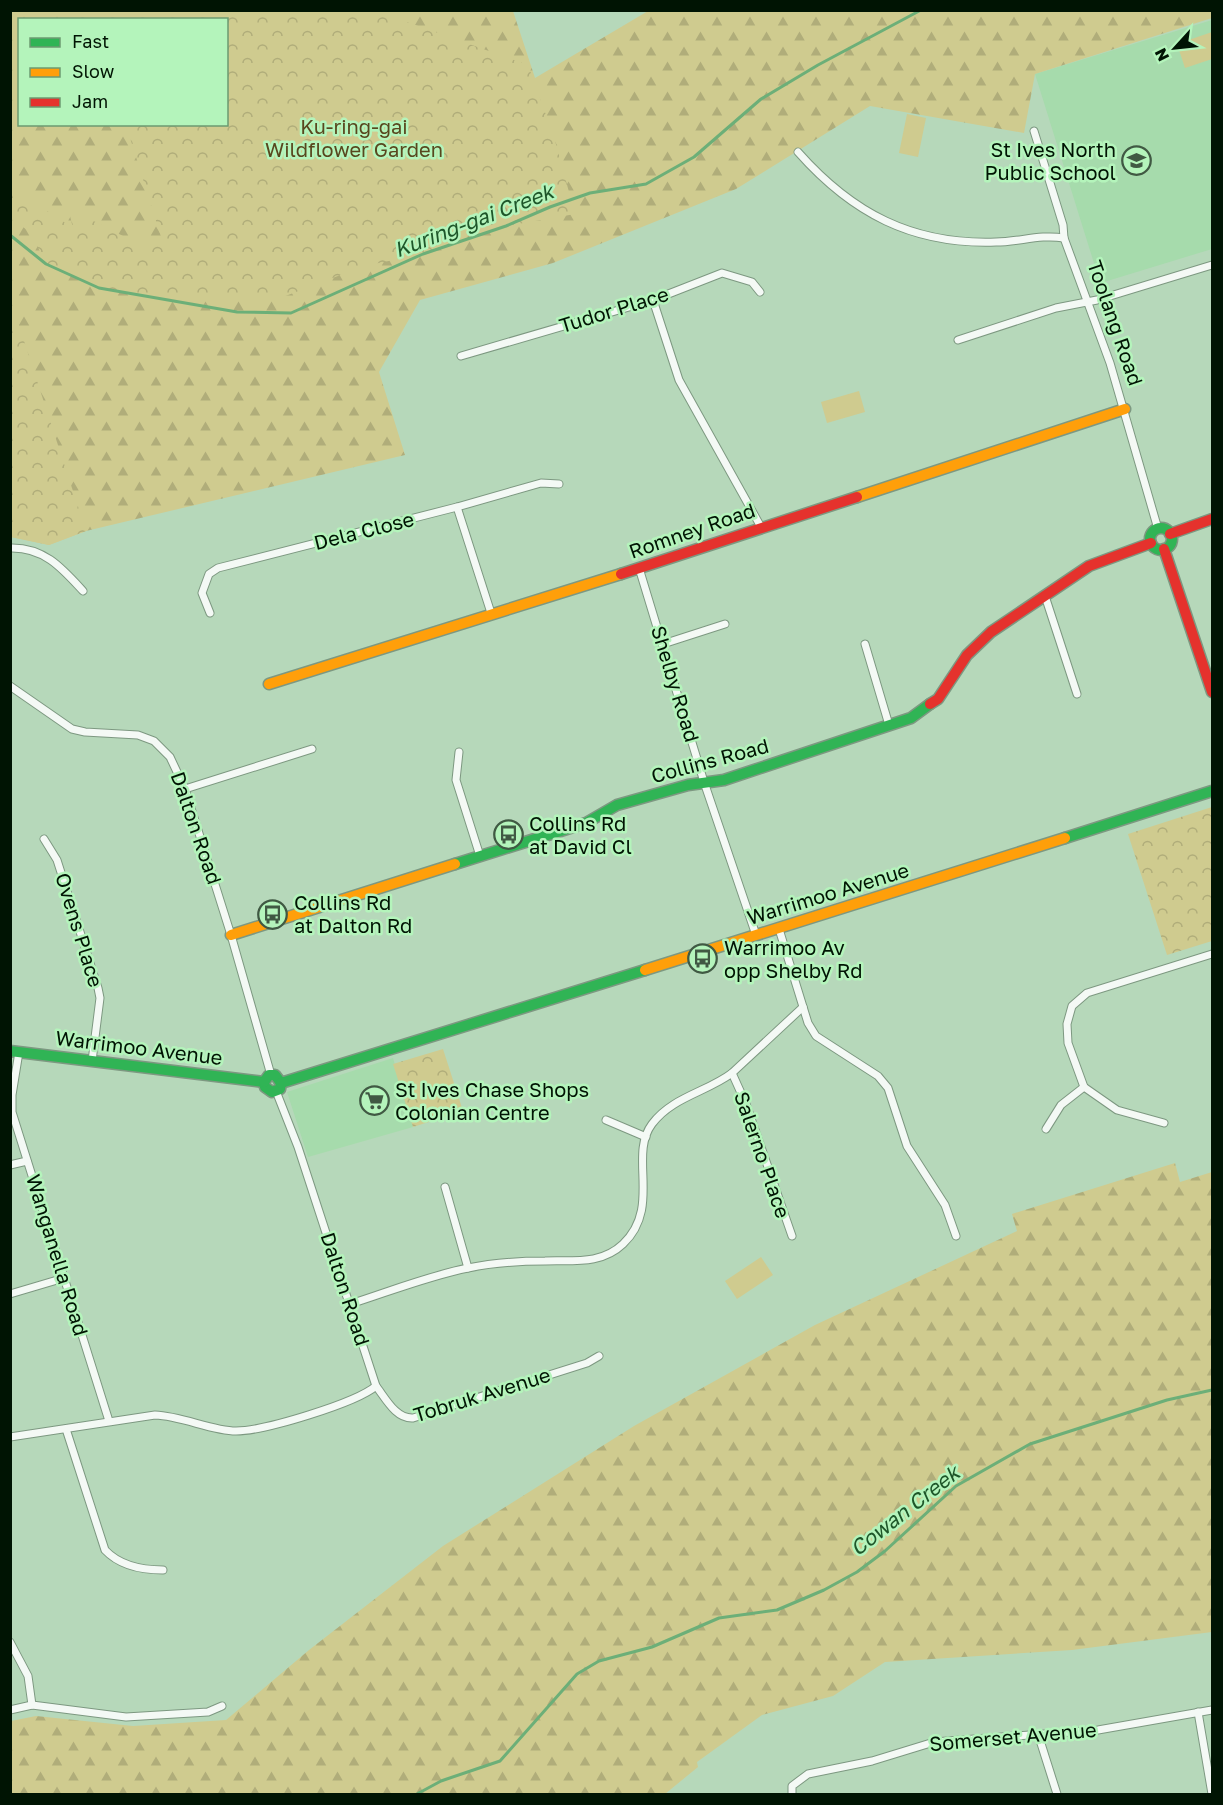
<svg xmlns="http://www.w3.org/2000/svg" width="1223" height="1805" font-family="'Golos Text',sans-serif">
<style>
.built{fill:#a6dbac}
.grass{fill:#cfcb8f}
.forest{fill:url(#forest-firs);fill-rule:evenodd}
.park{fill:url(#park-crowns)}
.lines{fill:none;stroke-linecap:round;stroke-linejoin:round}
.stream{stroke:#6caf78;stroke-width:3}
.street-casing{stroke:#7d9881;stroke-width:9}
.fast-casing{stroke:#7d9881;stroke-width:13}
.slow-casing{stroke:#7d9881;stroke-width:13}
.jam-casing{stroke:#7d9881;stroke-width:13}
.street{stroke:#f4f9f5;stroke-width:7}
.fast{stroke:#30b455;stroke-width:10}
.slow{stroke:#ff9f0a;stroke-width:10}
.jam{stroke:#e5322d;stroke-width:10}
.labels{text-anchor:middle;stroke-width:5;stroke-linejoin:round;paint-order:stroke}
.park-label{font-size:20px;fill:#58471e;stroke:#b4f4bb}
.poi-label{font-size:20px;fill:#001403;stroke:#b4f4bb;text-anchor:start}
.street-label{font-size:20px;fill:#001403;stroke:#b4f4bb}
.water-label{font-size:21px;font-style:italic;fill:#1e5629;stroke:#b4f4bb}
</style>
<defs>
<pattern id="forest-firs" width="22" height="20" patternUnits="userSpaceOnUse" patternTransform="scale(1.5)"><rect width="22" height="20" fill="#cfcb8f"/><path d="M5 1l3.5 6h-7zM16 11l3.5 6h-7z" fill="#b0ad7a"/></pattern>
<pattern id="park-crowns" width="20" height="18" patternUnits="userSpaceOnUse" patternTransform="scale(1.5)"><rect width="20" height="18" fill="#cfcb8f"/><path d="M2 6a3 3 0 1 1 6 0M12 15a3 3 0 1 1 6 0" fill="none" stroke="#b0ad7a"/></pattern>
</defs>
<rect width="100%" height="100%" fill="#b6d8ba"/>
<g class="built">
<polygon points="1212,20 1212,249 1104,282 1098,276 1035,74"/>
<polygon points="393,1058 413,1127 308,1157 287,1092"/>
</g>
<g class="grass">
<polygon points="1212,32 1212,59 1185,68 1177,44"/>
<polygon points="907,114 926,118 918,157 899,153"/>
<polygon points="859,391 865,412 827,423 821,402"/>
<polygon points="761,1257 773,1275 737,1299 725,1281"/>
</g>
<g class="forest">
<path d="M11 11H513L535 78 648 11H1212V18L1035 74 1024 133 870 106 736 189 553 263 420 300 379 372 405 455 86 531 49 545 11 537ZM20 20H226V124H20Z"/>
<polygon points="1175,1163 1180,1182 1212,1172 1212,1632 1072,1650 885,1662 833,1696 762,1715 697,1762 698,1767 665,1794 11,1794 11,1721 36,1716 133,1726 226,1720 309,1650 443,1546 634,1426 815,1325 1017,1231 1012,1214"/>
</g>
<g class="park">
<polygon points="54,11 376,11 528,65 554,137 575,214 506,226 423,254 364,266 275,300 156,297 99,288 46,264 31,233 11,218 11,187 73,228 68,208 127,238 163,243 126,125 226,124 226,20 73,20"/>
<polygon points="11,301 86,531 49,545 11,537"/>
<polygon points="1212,807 1212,941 1167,955 1128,834"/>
<polygon points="443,1049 463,1111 413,1127 393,1064"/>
</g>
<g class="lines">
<g class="stream">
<polyline points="10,235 46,264 99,288 237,312 291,313 423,254 506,226 550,207 590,193 646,184 694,157 761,99 818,65 921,10"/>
<polyline points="417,1794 441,1781 500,1761 577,1674 599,1661 652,1647 719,1618 777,1610 824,1590 857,1572 885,1551 956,1486 1030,1444 1167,1400 1212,1390"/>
</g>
<defs>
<g id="street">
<polyline points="1034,131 1063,225 1064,238 1110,363 1158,529"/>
<path d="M798 152C852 213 912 245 996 242 1019 242 1040 234 1064 238"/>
<polyline points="653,300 679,380 761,527"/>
<polyline points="958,340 1056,308 1097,300 1212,265"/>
<polyline points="461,356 653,300 722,273 752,282 760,292"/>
<polyline points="457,507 491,613"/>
<path d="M10 548C44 547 62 568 83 591"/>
<polyline points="639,568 704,782 756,935"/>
<polyline points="1045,596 1077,694"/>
<polyline points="210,613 202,593 209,574 218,568 457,507 541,483 559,484"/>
<polyline points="663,644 725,624"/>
<polyline points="865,644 889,725"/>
<polyline points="10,686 72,729 85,732 138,735 154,741 170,757 185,789 231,935 271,1075"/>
<polyline points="459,752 456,780 480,856"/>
<polyline points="185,789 312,749"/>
<polyline points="44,839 57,860 98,988 100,998 92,1061"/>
<polyline points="779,929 808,1023 816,1036 878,1076 888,1088 907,1146 945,1205 956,1236"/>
<polyline points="19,1052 12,1095 12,1112 109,1421"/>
<polyline points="732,1073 746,1104 792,1236"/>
<path d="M276 1091 298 1147 376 1386C386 1399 396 1419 413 1418L587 1363 599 1356"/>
<polyline points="606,1120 646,1137"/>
<polyline points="1164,1123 1117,1110 1084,1087 1068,1043 1067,1024 1072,1006 1087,993 1212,954"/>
<polyline points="1046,1129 1061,1105 1084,1087"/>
<polyline points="10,1165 27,1161"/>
<polyline points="445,1187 468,1268"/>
<polyline points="10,1294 64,1278"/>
<path d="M350 1304C388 1292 428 1276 468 1268 492 1263 520 1261 545 1261 573 1260 601 1265 623 1244 662 1207 628 1156 652 1124 672 1097 707 1092 732 1073L803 1007"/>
<path d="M66 1429 105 1550C120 1566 142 1570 163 1570"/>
<path d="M10 1437 155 1415C182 1416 212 1431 236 1431 264 1431 356 1403 376 1386"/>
<polyline points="10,1642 28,1676 32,1705"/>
<polyline points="10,1710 32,1705 126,1717 208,1712 222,1706"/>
<polyline points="1198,1712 1212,1794"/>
<polyline points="1038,1734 1057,1794"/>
<polyline points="792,1794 792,1786 808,1774 872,1761 934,1742 1098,1730 1212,1710"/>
</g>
<g id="fast">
<circle cx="1161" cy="539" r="11"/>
<polyline points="1065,838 1212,791"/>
<polyline points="455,864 586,823 617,805 688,785 724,780 911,718 930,704"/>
<polyline points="10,1051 264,1082"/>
<polyline points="264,1082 265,1087 272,1092 280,1089 281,1083"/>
<polyline points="264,1082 269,1075 275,1075 281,1083"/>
<polyline points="281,1083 645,970"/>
</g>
<g id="slow">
<polyline points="857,497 1125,409"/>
<polyline points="269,684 621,574"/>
<polyline points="231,935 455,864"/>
<polyline points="645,970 1065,838"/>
</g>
<g id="jam">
<polyline points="1170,534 1212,519"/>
<polyline points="1164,549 1212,692"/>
<polyline points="621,574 857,497"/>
<polyline points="930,704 938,699 967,655 991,632 1089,566 1151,543"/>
</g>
</defs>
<use href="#street" class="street-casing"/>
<use href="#fast" class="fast-casing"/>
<use href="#slow" class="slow-casing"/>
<use href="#jam" class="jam-casing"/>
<use href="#street" class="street"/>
<use href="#fast" class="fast"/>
<use href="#slow" class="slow"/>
<use href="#jam" class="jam"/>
</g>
<defs>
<symbol id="school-ring" viewBox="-11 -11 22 22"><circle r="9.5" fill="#b4f4bb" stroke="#405943" stroke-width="1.5"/><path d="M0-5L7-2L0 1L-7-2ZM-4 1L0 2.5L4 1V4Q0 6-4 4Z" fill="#405943"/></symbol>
<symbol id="bus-ring" viewBox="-11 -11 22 22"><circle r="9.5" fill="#b4f4bb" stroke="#405943" stroke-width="1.5"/><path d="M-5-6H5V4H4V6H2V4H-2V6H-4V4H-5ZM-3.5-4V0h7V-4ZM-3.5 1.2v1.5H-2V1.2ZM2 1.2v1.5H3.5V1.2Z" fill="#405943"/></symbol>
<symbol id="supermarket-ring" viewBox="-11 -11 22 22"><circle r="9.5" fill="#b4f4bb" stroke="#405943" stroke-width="1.5"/><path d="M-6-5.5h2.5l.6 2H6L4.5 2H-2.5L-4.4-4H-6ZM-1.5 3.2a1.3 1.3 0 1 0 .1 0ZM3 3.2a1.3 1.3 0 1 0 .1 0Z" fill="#405943"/></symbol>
</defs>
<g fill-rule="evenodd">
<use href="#school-ring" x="1120" y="144" width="33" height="33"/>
<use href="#bus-ring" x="492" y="818" width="33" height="33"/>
<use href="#bus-ring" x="256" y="898" width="33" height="33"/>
<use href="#bus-ring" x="686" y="942" width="33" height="33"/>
<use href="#supermarket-ring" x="358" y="1084" width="33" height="33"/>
</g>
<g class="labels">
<g class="park-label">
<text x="354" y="134">Ku-ring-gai<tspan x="354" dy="23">Wildflower Garden</tspan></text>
</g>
<g class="poi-label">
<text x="1116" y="157" text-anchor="end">St Ives North<tspan x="1116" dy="23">Public School</tspan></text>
<text x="529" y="831">Collins Rd<tspan x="529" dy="23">at David Cl</tspan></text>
<text x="294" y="910">Collins Rd<tspan x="294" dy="23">at Dalton Rd</tspan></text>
<text x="724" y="955">Warrimoo Av<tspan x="724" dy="23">opp Shelby Rd</tspan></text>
<text x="395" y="1097">St Ives Chase Shops<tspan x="395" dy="23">Colonian Centre</tspan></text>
</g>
<g class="street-label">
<text transform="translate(614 310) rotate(-17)" y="7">Tudor Place</text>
<text transform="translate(1115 323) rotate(71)" y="7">Toolang Road</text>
<text transform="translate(364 531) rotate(-14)" y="7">Dela Close</text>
<text transform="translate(692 531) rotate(-19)" y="7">Romney Road</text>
<text transform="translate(675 684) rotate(73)" y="7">Shelby Road</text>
<text transform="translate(710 761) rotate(-15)" y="7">Collins Road</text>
<text transform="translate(196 828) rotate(71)" y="7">Dalton Road</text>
<text transform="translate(828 894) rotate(-17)" y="7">Warrimoo Avenue</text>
<text transform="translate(79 930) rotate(73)" y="7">Ovens Place</text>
<text transform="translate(139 1048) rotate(7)" y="7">Warrimoo Avenue</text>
<text transform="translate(762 1155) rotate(71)" y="7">Salerno Place</text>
<text transform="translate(57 1255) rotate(73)" y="7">Wanganella Road</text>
<text transform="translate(345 1289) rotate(72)" y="7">Dalton Road</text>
<text transform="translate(482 1395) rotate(-17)" y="7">Tobruk Avenue</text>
<text transform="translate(1013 1737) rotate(-5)" y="7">Somerset Avenue</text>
</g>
<g class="water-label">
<text transform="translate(474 221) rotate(-21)" y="7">Kuring-gai Creek</text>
<text transform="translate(905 1511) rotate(-38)" y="7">Cowan Creek</text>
</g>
</g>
<rect width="1223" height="1805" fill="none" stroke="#001403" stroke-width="24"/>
<rect x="18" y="18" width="210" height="108" fill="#b4f4bb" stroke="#6c9a71" stroke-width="1.5"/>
<rect x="30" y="38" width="30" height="9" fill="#30b455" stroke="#6c9a71" stroke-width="1.5"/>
<text x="72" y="48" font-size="18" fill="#001403">Fast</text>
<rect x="30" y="68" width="30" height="9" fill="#ff9f0a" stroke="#6c9a71" stroke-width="1.5"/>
<text x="72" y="78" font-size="18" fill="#001403">Slow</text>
<rect x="30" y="98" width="30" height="9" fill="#e5322d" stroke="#6c9a71" stroke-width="1.5"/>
<text x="72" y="108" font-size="18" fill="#001403">Jam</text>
<g transform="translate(1175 48) rotate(243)" stroke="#b4f4bb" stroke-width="4.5" paint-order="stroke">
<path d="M0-4.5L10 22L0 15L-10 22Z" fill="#001403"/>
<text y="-9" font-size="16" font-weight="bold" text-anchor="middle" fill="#001403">N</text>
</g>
</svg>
